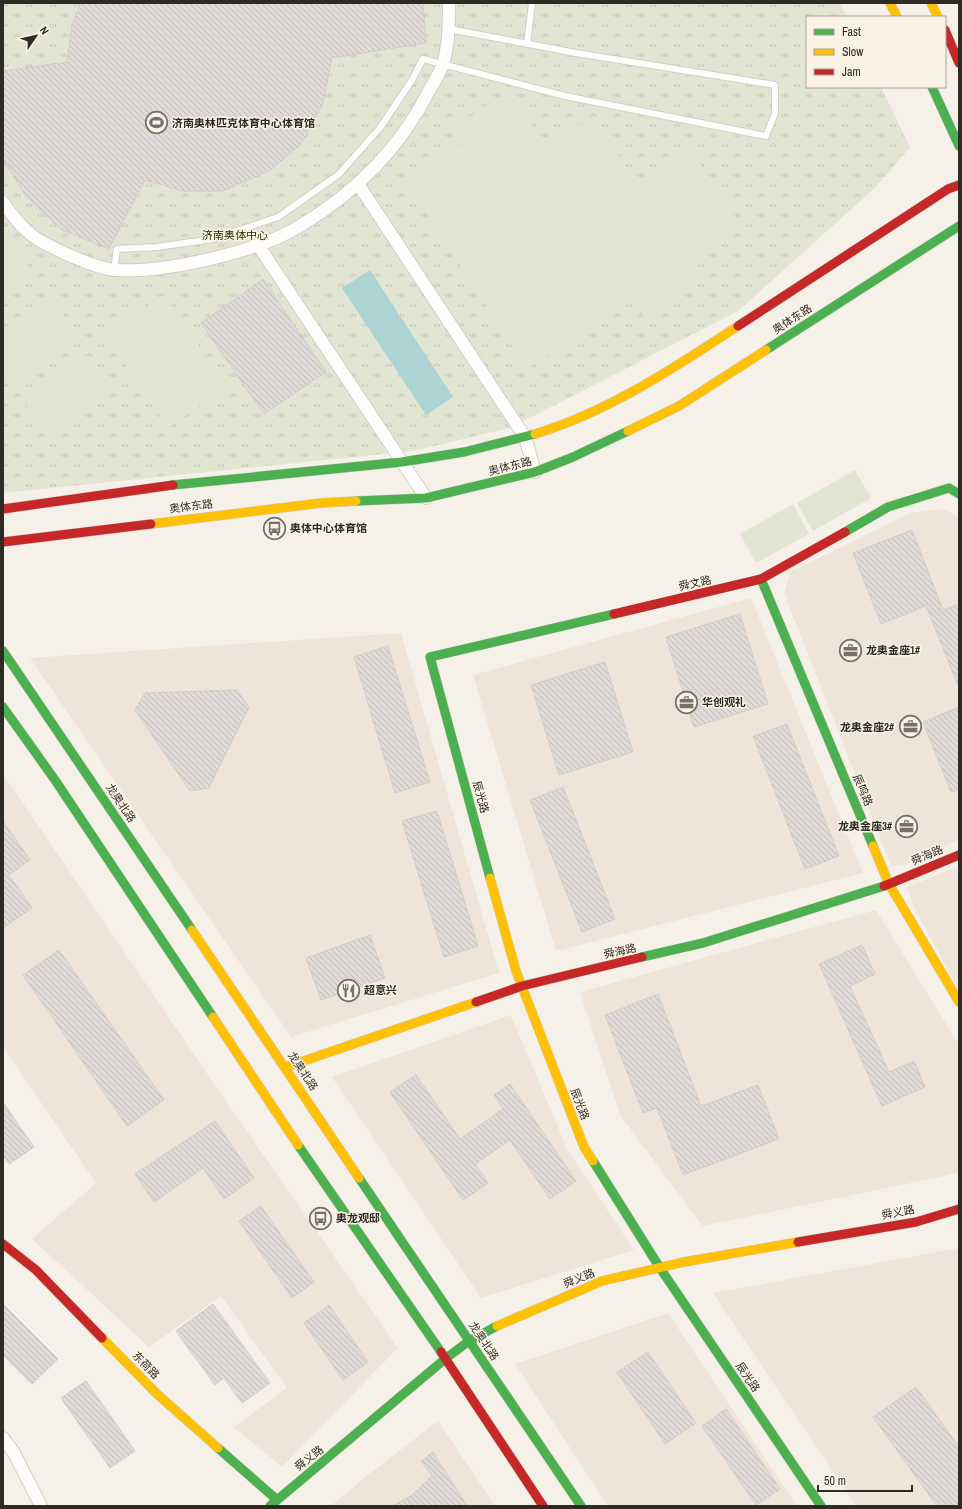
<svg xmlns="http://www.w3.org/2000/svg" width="962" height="1509" font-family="'Archivo Narrow','Noto Sans SC',sans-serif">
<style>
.built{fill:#eee5d8}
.park{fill:url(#park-tufts)}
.pitch{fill:#e2e5d2}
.water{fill:#add4d4}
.building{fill:url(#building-back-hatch);stroke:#d1cdcb}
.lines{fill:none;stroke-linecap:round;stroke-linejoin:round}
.lane-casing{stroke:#d2cec9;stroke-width:8}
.street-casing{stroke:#d2cec9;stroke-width:14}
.fast-casing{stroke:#d2cec9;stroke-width:10}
.slow-casing{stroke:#d2cec9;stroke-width:10}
.jam-casing{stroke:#d2cec9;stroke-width:10}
.lane{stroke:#fefdfc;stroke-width:6}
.street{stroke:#fefdfc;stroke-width:12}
.fast{stroke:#4caf50;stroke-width:9}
.slow{stroke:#ffc107;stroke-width:9}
.jam{stroke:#c62828;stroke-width:9}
.labels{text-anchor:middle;stroke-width:3;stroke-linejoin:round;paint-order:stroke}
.poi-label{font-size:11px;font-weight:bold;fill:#2e2b25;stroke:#faf2e4;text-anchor:start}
.park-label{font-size:11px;fill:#243000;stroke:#faf2e4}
.street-label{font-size:11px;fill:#2e2b25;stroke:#faf2e4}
</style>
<defs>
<pattern id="park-tufts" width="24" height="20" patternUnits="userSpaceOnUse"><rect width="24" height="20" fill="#e2e5d2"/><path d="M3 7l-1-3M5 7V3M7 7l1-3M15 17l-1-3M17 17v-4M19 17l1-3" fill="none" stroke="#c2c5b4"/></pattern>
<pattern id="building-back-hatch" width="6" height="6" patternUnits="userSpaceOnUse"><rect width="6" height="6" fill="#e0dbd9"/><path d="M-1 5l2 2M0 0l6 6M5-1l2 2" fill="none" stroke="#c0bcba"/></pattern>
</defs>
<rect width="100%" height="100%" fill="#f5f1e9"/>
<g class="built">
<polygon points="945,509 959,518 959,839 906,865 891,866 784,593 790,572 910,513"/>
<polygon points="751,598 863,873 556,951 473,675"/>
<polygon points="401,633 499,973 291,1037 30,658"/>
<polygon points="3,774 223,1097 398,1348 282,1467 234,1427 287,1388 221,1296 149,1347 32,1239 96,1183 3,1047"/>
<polygon points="959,866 959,991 915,909 907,887"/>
<polygon points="876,910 959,1045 959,1173 703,1226 620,1115 580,992"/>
<polygon points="511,1015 567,1149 634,1250 481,1298 332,1077"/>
<polygon points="959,1248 959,1506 856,1506 713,1293"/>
<polygon points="668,1313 797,1506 608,1506 515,1364"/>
<polygon points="438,1421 495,1506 331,1506 368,1475"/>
</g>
<polygon class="park" points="3,3 840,3 847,17 807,17 807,87 881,87 910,147 876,187 738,311 510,428 413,451 3,493"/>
<g class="pitch">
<polygon points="509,91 546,146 593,116 637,184 691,149 742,227 688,262 701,282 645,318 633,300 527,369 405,180 459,146 449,130"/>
<polygon points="7,235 31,272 3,291 3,237"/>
<polygon points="163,295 228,386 169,427 105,336"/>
<polygon points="54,301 79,338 13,382 3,367 3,336"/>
<polygon points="88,355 113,393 46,436 22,398"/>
<polygon points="855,470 871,498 813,531 797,503"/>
<polygon points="793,504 809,534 756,563 740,534"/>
</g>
<polygon class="water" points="370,270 453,397 426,415 342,288"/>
<g class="building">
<polygon points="81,3 423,3 426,43 332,58 323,103 301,144 269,171 223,191 183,191 145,180 109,249 62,230 25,195 3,159 3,71 67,62 72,24"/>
<polygon points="263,279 326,372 264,414 201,323"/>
<polygon points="912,530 943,610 959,604 959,688 926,606 881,624 853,553"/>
<polygon points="740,614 768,704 694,727 666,637"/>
<polygon points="388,646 430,782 395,793 354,657"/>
<polygon points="605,662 633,752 559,775 531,685"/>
<polygon points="237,690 249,707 209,788 190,791 135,710 145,693"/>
<polygon points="959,707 959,789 951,792 923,722"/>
<polygon points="787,724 839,856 805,869 753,736"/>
<polygon points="563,787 615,919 582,932 530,800"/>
<polygon points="437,811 478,946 444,957 402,821"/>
<polygon points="3,821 30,860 9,875 32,908 3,928"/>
<polygon points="370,935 385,978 321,1000 306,958"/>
<polygon points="862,945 875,974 850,986 889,1072 914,1061 925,1087 882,1106 819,964"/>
<polygon points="59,950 164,1100 127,1126 23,975"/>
<polygon points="658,994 701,1106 758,1085 779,1139 683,1175 657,1108 643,1113 605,1015"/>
<polygon points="416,1075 460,1139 503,1109 494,1095 510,1084 576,1181 550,1199 510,1140 475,1164 488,1183 463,1200 390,1092"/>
<polygon points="3,1102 34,1147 9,1164 3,1156"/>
<polygon points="215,1121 254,1178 224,1199 203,1168 154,1202 135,1174"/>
<polygon points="261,1206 314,1282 292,1298 239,1221"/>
<polygon points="3,1304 58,1359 32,1384 3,1355"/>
<polygon points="213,1304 270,1383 242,1403 224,1378 215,1385 176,1331"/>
<polygon points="329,1305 368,1362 343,1380 304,1323"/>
<polygon points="648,1352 696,1423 665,1444 617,1372"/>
<polygon points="86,1381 135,1451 110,1468 61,1398"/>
<polygon points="916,1387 959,1447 959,1506 937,1506 873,1417"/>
<polygon points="726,1409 780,1489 756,1505 702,1426"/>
<polygon points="433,1452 467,1506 393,1506 412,1495 432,1476 421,1461"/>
</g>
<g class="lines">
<defs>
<g id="lane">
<polyline points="527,44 532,3"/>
<polyline points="114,270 117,249 157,247 213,239 278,217 338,175 380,128 412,80 423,59 565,96 766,136 775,113 775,85 576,53 449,29"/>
</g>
<g id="street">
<polyline points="358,184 525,437 535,472"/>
<path d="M3 202C11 214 22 228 33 236 48 247 97 269 115 270 165 273 257 252 300 226 355 193 400 148 429 91 434 82 440 73 443 64 449 44 449 23 449 3"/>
<polyline points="258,245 426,498"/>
<polyline points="3,1438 14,1453 41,1506"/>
</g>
<g id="fast">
<polyline points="932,87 959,146"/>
<polyline points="766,350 959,226"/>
<polyline points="173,485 402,462 464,452 535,434"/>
<polyline points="356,501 426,498 535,472 573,457 628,431"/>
<polyline points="845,532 888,507 949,488 959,494"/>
<polyline points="761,579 873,846"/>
<polyline points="3,651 192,930"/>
<polyline points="3,707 55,780 213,1017"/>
<polyline points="490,878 430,657 614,614"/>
<polyline points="642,957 703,943 884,886"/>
<polyline points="298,1145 441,1352"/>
<polyline points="593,1161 660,1268 821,1506"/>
<polyline points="359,1178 581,1506"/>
<polyline points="218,1448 276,1499"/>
<polyline points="270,1506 445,1359 469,1341 497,1326"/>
</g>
<g id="slow">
<polyline points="890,3 897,17"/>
<polyline points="931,3 938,17"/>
<polyline points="628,431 679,406 766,350"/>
<path d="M535 434C608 412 674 368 738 326"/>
<polyline points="151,524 321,503 356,501"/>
<polyline points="873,846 889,884 959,1002"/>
<polyline points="490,878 516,971 584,1147 593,1161"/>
<polyline points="192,930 359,1178"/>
<polyline points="213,1017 298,1145"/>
<polyline points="286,1067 476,1002"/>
<polyline points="497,1326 602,1281 684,1262 798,1242"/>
<polyline points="102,1338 157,1394 218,1448"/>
</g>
<g id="jam">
<polyline points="945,30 959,63"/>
<polyline points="738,326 948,189 959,185"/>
<polyline points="3,509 173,485"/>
<polyline points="3,542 151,524"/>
<polyline points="614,614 761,579 845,532"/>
<polyline points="884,886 959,855"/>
<polyline points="476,1002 522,986 642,957"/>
<polyline points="798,1242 916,1222 959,1209"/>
<polyline points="3,1244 36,1270 102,1338"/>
<polyline points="441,1352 543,1506"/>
</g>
</defs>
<use href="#lane" class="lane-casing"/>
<use href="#street" class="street-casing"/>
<use href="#fast" class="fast-casing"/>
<use href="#slow" class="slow-casing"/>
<use href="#jam" class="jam-casing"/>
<use href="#lane" class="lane"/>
<use href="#street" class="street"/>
<use href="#fast" class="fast"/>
<use href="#slow" class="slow"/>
<use href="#jam" class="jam"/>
</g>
<defs>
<symbol id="stadium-ring" viewBox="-11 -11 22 22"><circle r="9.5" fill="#faf2e4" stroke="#74706a" stroke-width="1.5"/><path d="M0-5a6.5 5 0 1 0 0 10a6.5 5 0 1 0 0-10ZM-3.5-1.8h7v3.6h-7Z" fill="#74706a"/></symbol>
<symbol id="bus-ring" viewBox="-11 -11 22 22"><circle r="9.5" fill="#faf2e4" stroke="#74706a" stroke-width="1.5"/><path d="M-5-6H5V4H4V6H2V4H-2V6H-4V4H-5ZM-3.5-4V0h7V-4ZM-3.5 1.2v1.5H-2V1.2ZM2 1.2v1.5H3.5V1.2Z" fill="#74706a"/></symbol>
<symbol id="office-ring" viewBox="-11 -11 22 22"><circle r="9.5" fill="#faf2e4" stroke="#74706a" stroke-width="1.5"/><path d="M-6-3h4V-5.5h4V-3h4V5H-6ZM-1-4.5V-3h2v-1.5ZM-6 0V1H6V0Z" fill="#74706a"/></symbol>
<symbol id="restaurant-ring" viewBox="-11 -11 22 22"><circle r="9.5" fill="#faf2e4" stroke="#74706a" stroke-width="1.5"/><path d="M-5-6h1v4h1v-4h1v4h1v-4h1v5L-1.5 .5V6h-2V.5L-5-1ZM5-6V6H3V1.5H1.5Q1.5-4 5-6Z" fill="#74706a"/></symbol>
</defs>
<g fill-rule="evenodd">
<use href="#stadium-ring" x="144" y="110" width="25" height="25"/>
<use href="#bus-ring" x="262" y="516" width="25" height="25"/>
<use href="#office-ring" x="838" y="638" width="25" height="25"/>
<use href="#office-ring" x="674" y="690" width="25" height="25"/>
<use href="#office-ring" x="898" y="714" width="25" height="25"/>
<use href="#office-ring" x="894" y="814" width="25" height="25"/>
<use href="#restaurant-ring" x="336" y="978" width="25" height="25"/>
<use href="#bus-ring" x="308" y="1206" width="25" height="25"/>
</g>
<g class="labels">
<g class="poi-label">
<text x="172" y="127">济南奥林匹克体育中心体育馆</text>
<text x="290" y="532">奥体中心体育馆</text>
<text x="866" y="654">龙奥金座1#</text>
<text x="702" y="706">华创观礼</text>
<text x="894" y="731" text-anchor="end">龙奥金座2#</text>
<text x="892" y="830" text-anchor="end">龙奥金座3#</text>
<text x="364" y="994">超意兴</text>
<text x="336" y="1222">奥龙观邸</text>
</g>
<g class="park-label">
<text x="235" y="239">济南奥体中心</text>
</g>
<g class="street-label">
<text transform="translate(792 319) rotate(-33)" y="4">奥体东路</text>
<text transform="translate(510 466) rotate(-14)" y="4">奥体东路</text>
<text transform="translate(191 506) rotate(-7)" y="4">奥体东路</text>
<text transform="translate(695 583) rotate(-13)" y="4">舜文路</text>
<text transform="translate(863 790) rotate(67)" y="4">辰鸣路</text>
<text transform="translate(481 797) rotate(75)" y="4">辰光路</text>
<text transform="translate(121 803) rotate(56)" y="4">龙奥北路</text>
<text transform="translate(927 855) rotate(-23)" y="4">舜海路</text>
<text transform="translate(620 951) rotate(-13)" y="4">舜海路</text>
<text transform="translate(303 1071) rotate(56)" y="4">龙奥北路</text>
<text transform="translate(580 1104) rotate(69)" y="4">辰光路</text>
<text transform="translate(898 1212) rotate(-11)" y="4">舜义路</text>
<text transform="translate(579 1278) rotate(-22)" y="4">舜义路</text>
<text transform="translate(484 1341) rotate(56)" y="4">龙奥北路</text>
<text transform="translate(146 1365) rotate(46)" y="4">东荷路</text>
<text transform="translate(748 1377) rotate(56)" y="4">辰光路</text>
<text transform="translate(309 1458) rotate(-38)" y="4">舜义路</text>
</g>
</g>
<rect width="962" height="1509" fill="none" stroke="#2e2b25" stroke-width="8"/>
<rect x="806" y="16" width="140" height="72" fill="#faf2e4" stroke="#a8a298"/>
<rect x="814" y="29" width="20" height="6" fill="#4caf50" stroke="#a8a298"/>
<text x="842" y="36" font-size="12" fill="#2e2b25">Fast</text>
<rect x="814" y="49" width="20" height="6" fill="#ffc107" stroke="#a8a298"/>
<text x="842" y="56" font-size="12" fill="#2e2b25">Slow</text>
<rect x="814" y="69" width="20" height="6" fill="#c62828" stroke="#a8a298"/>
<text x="842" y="76" font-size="12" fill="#2e2b25">Jam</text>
<g transform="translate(36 36) rotate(56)" stroke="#faf2e4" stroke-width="3" paint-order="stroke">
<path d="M0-3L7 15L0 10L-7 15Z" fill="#2e2b25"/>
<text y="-6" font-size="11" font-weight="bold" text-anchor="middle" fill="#2e2b25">N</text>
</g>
<path d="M818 1485v6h94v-6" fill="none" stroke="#2e2b25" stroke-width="2"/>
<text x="824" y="1485" font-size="12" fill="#2e2b25" stroke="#faf2e4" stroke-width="3" paint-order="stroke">50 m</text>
</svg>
